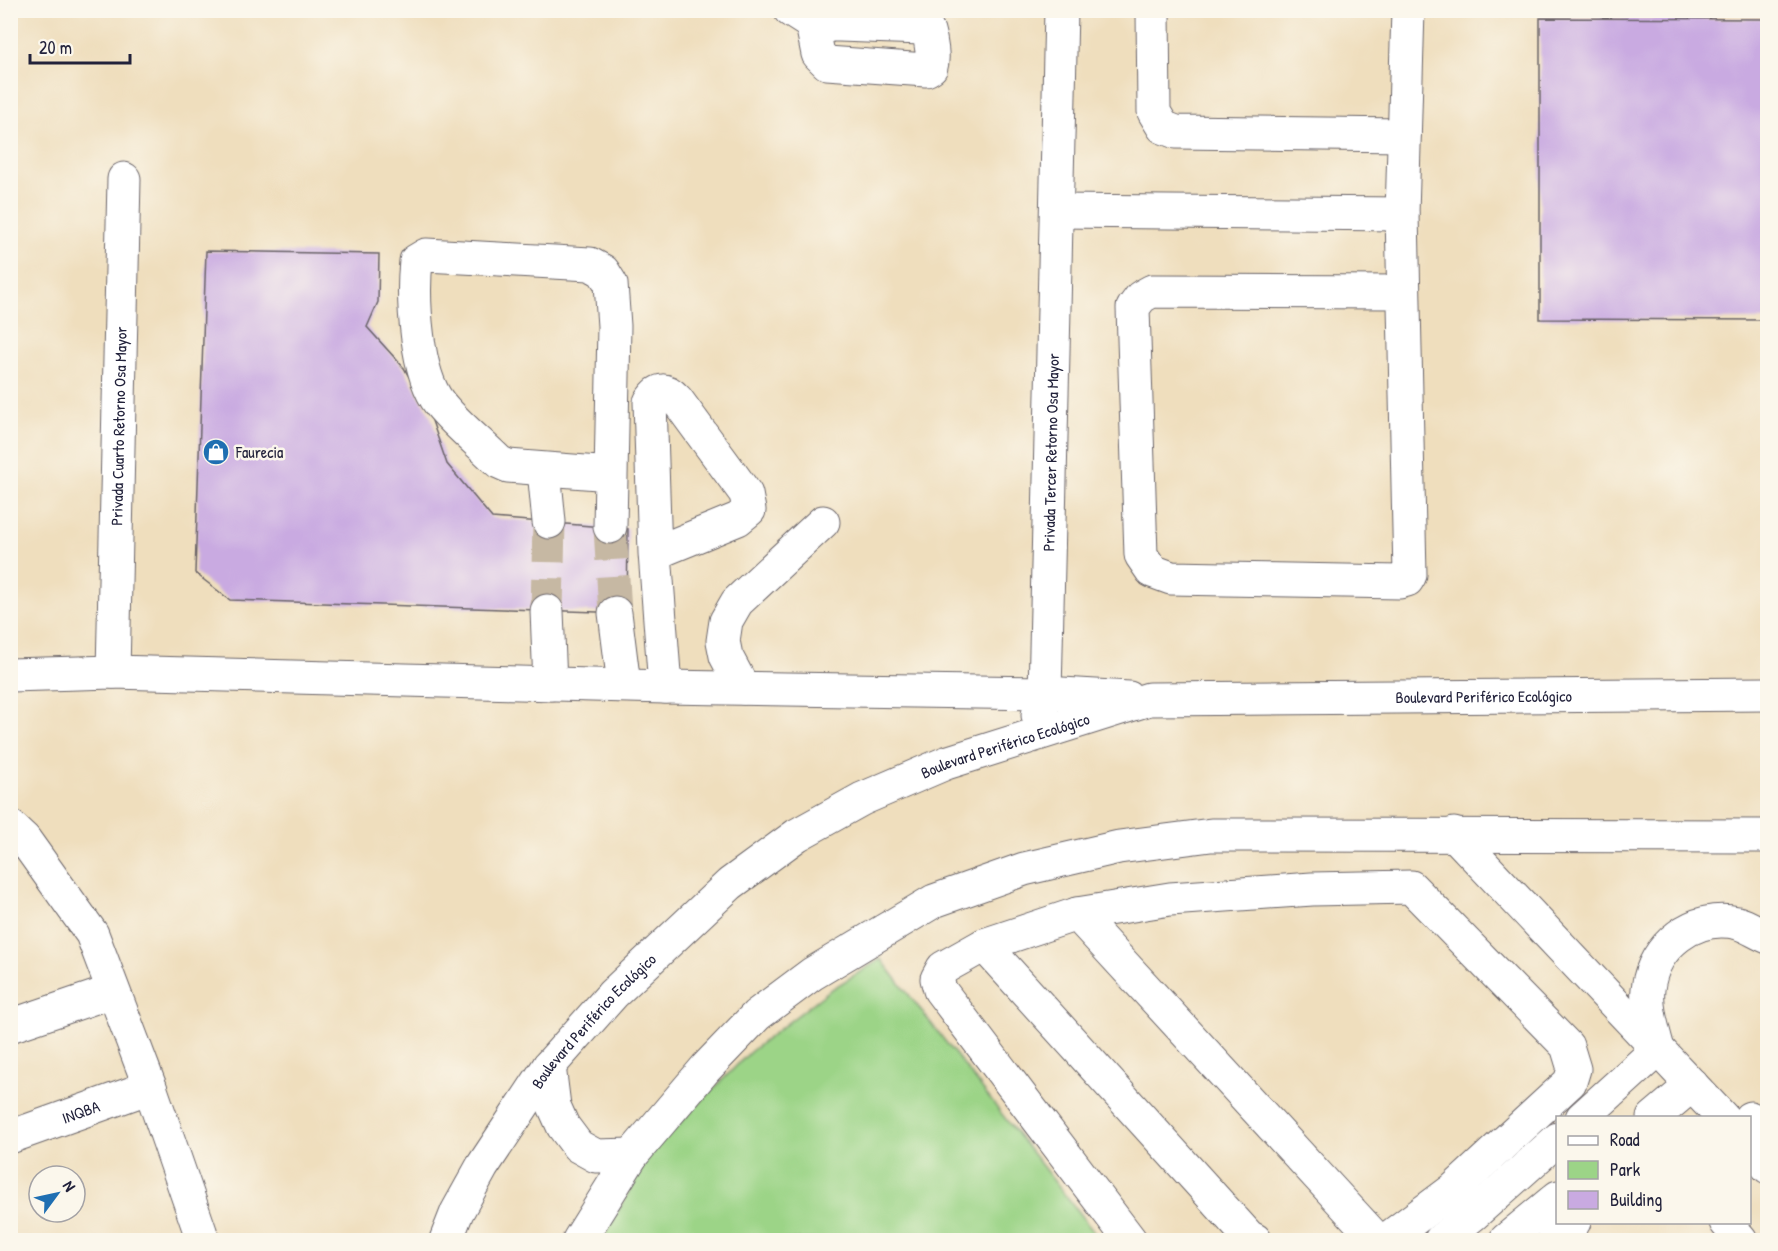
<svg xmlns="http://www.w3.org/2000/svg" width="1778" height="1251" font-family="'Patrick Hand',sans-serif">
<style>
.green{fill:#9cd487;stroke:#5f7b61;stroke-width:1.5}
.building{fill:#c9aae1}
.lines{fill:none;stroke-linecap:round;stroke-linejoin:round}
.minor-tunnel{stroke:#c6b8a3;stroke-width:33;stroke-dasharray:33 16;stroke-linecap:butt}
.minor-casing{stroke:#6a6468;stroke-width:35}
.minor{stroke:#fff;stroke-width:33}
.labels{text-anchor:middle;stroke-width:5;stroke-linejoin:round;paint-order:stroke}
.street-label{font-size:16px;fill:#22223b;stroke:#fbf7ec}
.poi-label{font-size:16px;fill:#22223b;stroke:#fbf7ec;text-anchor:start}
</style>
<rect width="100%" height="100%" fill="#fbf7ec"/>
<filter id="ink" filterUnits="userSpaceOnUse"><feTurbulence type="fractalNoise" baseFrequency=".0167" numOctaves="2"/><feDisplacementMap in="SourceGraphic" scale="12" xChannelSelector="R" yChannelSelector="G"/><feConvolveMatrix kernelMatrix="1 2 1 2 8 2 1 2 1" color-interpolation-filters="sRGB"/></filter>
<filter id="wash" filterUnits="userSpaceOnUse"><feTurbulence type="fractalNoise" baseFrequency=".008" numOctaves="4" result="noise"/><feDisplacementMap in="SourceGraphic" scale="24" xChannelSelector="R" yChannelSelector="G"/><feGaussianBlur stdDeviation="1.35" result="paint"/><feColorMatrix in="noise" values="0 0 0 0 0 0 0 0 0 0 0 0 0 0 0 0 0 1.4 0 .05"/><feComposite in="paint" operator="in"/></filter>
<g filter="url(#wash)">
<rect width="100%" height="100%" fill="#efdebd"/>
<polygon class="green" points="881,959 1100,1240 602,1240 651,1152 750,1052 830,990"/>
<g id="blocks">
<g class="building">
<polygon points="1540,18 1768,19 1768,320 1540,319"/>
<polygon points="206,251 379,254 378,302 367,327 404,368 430,415 447,464 492,518 628,529 627,613 230,600 195,573"/>
</g>
</g>
</g>
<g filter="url(#ink)">
<use href="#blocks" fill-opacity="0" stroke="#6a6468" stroke-width="1.5"/>
<g class="lines">
<g class="minor-tunnel">
<polyline points="610,527 615,613"/>
<polyline points="547,611 549,522"/>
</g>
<defs>
<g id="minor">
<path d="M790 10 812 24 922 28 928 31C931 41 934 58 931 67L926 70 827 63 818 54 812 24"/>
<polyline points="1153,10 1154,112 1163,127 1176,132 1404,135"/>
<polyline points="1057,211 1402,214"/>
<polyline points="1402,292 1152,291 1141,297 1133,308 1141,555 1152,571 1171,578 1400,582 1407,580 1410,575 1402,214 1408,10"/>
<polyline points="544,470 549,522"/>
<path d="M610 527 614 326 611 284 603 271 590 264 426 255 416 261C412 299 416 374 440 404 457 425 480 443 499 462L508 466 611 474"/>
<path d="M655 553 738 519 749 510 746 494 677 400C666 388 659 387 650 402L655 553 665 687"/>
<polyline points="547,611 550,684"/>
<polyline points="615,613 624,685"/>
<path id="s1" d="M113 672 124 179"/>
<polyline points="10,675 113,672 665,687 1045,693 1129,698"/>
<polyline points="743,688 726,656 723,641 726,621 737,602 823,522"/>
<path id="s2" d="M1038 715 1042 707 1045 693 1061 10"/>
<polyline points="10,826 24,839 92,934 150,1087 203,1240"/>
<polyline points="1454,834 1723,1118"/>
<polyline points="1077,914 1377,1240"/>
<polyline points="984,945 1249,1237 1255,1240"/>
<polyline points="10,1026 113,991"/>
<polyline points="549,1066 554,1106 563,1126 578,1146 596,1156 632,1155"/>
<path d="M1582 1118 1658 1049C1653 1030 1646 1009 1648 989 1653 946 1694 913 1738 923 1748 926 1758 933 1768 937"/>
<polyline points="1653,1118 1692,1085"/>
<polyline points="1750,1118 1768,1128"/>
<path id="s3" d="M10 1137 150 1087"/>
<polyline points="1750,1147 1768,1167"/>
<polyline points="1726,1222 1741,1240"/>
<path id="s4" d="M446 1240 457 1212 482 1167 549 1066 613 994 730 884 797 835 862 799 946 763 1149 699 1768 694"/>
<polyline points="579,1240 632,1155 706,1068 757,1015 812,974 934,901 1024,869 1119,847 1211,835 1768,836"/>
<polyline points="1130,1240 940,990 937,979 943,968 984,945 1077,914 1170,899 1312,889 1411,887 1567,1046 1574,1069 1570,1082 1453,1190 1386,1240"/>
<polyline points="1441,1240 1475,1213 1558,1139"/>
<polyline points="1506,1240 1558,1197"/>
<polyline points="1554,1240 1574,1222"/>
</g>
</defs>
<use href="#minor" class="minor-casing"/>
<use href="#minor" class="minor"/>
</g>
</g>
<defs>
<symbol id="shop-disc" viewBox="-11 -11 22 22"><circle r="9.5" fill="#1f6fb2" stroke="#fbf7ec"/><path d="M-5-2.5h2.3a2.7 3.5 0 0 1 5.4 0H5L5.5 6h-11ZM-1.5-2.5h3a1.5 2.3 0 0 0-3 0Z" fill="#fff"/></symbol>
</defs>
<g fill-rule="evenodd">
<use href="#shop-disc" x="201" y="437" width="30" height="30"/>
</g>
<g class="labels">
<g class="street-label">
<text dy="6" stroke="none"><textPath href="#s1" startOffset="246">Privada Cuarto Retorno Osa Mayor</textPath></text>
<text dy="6" stroke="none"><textPath href="#s2" startOffset="264">Privada Tercer Retorno Osa Mayor</textPath></text>
<text dy="6" stroke="none"><textPath href="#s4" startOffset="1256">Boulevard Periférico Ecológico</textPath></text>
<text dy="6" stroke="none"><textPath href="#s4" startOffset="770">Boulevard Periférico Ecológico</textPath></text>
<text dy="6" stroke="none"><textPath href="#s4" startOffset="266">Boulevard Periférico Ecológico</textPath></text>
<text dy="6" stroke="none"><textPath href="#s3" startOffset="75">INQBA</textPath></text>
</g>
<g class="poi-label">
<text x="236" y="458">Faurecia</text>
</g>
</g>
<rect width="1778" height="1251" fill="none" stroke="#fbf7ec" stroke-width="36"/>
<rect x="1556" y="1116" width="195" height="108" fill="#fbf7ec" stroke="#a4a2a5" stroke-width="1.5"/>
<rect x="1568" y="1136" width="30" height="9" fill="#ffffff" stroke="#a4a2a5" stroke-width="1.5"/>
<text x="1610" y="1146" font-size="18" fill="#22223b">Road</text>
<rect x="1568" y="1161" width="30" height="18" fill="#9cd487" stroke="#a4a2a5" stroke-width="1.5"/>
<text x="1610" y="1176" font-size="18" fill="#22223b">Park</text>
<rect x="1568" y="1191" width="30" height="18" fill="#c9aae1" stroke="#a4a2a5" stroke-width="1.5"/>
<text x="1610" y="1206" font-size="18" fill="#22223b">Building</text>
<g transform="translate(57 1194) rotate(57)"><circle r="28" fill="#fbf7ec" stroke="#a4a2a5" stroke-width="1.5"/>
<path d="M0-4.5L10 22L0 15L-10 22Z" fill="#1f6fb2"/>
<text y="-9" font-size="16" font-weight="bold" text-anchor="middle" fill="#22223b">N</text>
</g>
<path d="M30 54v9h100v-9" fill="none" stroke="#22223b" stroke-width="3"/>
<text x="39" y="54" font-size="18" fill="#22223b" stroke="#fbf7ec" stroke-width="4.5" paint-order="stroke">20 m</text>
</svg>
